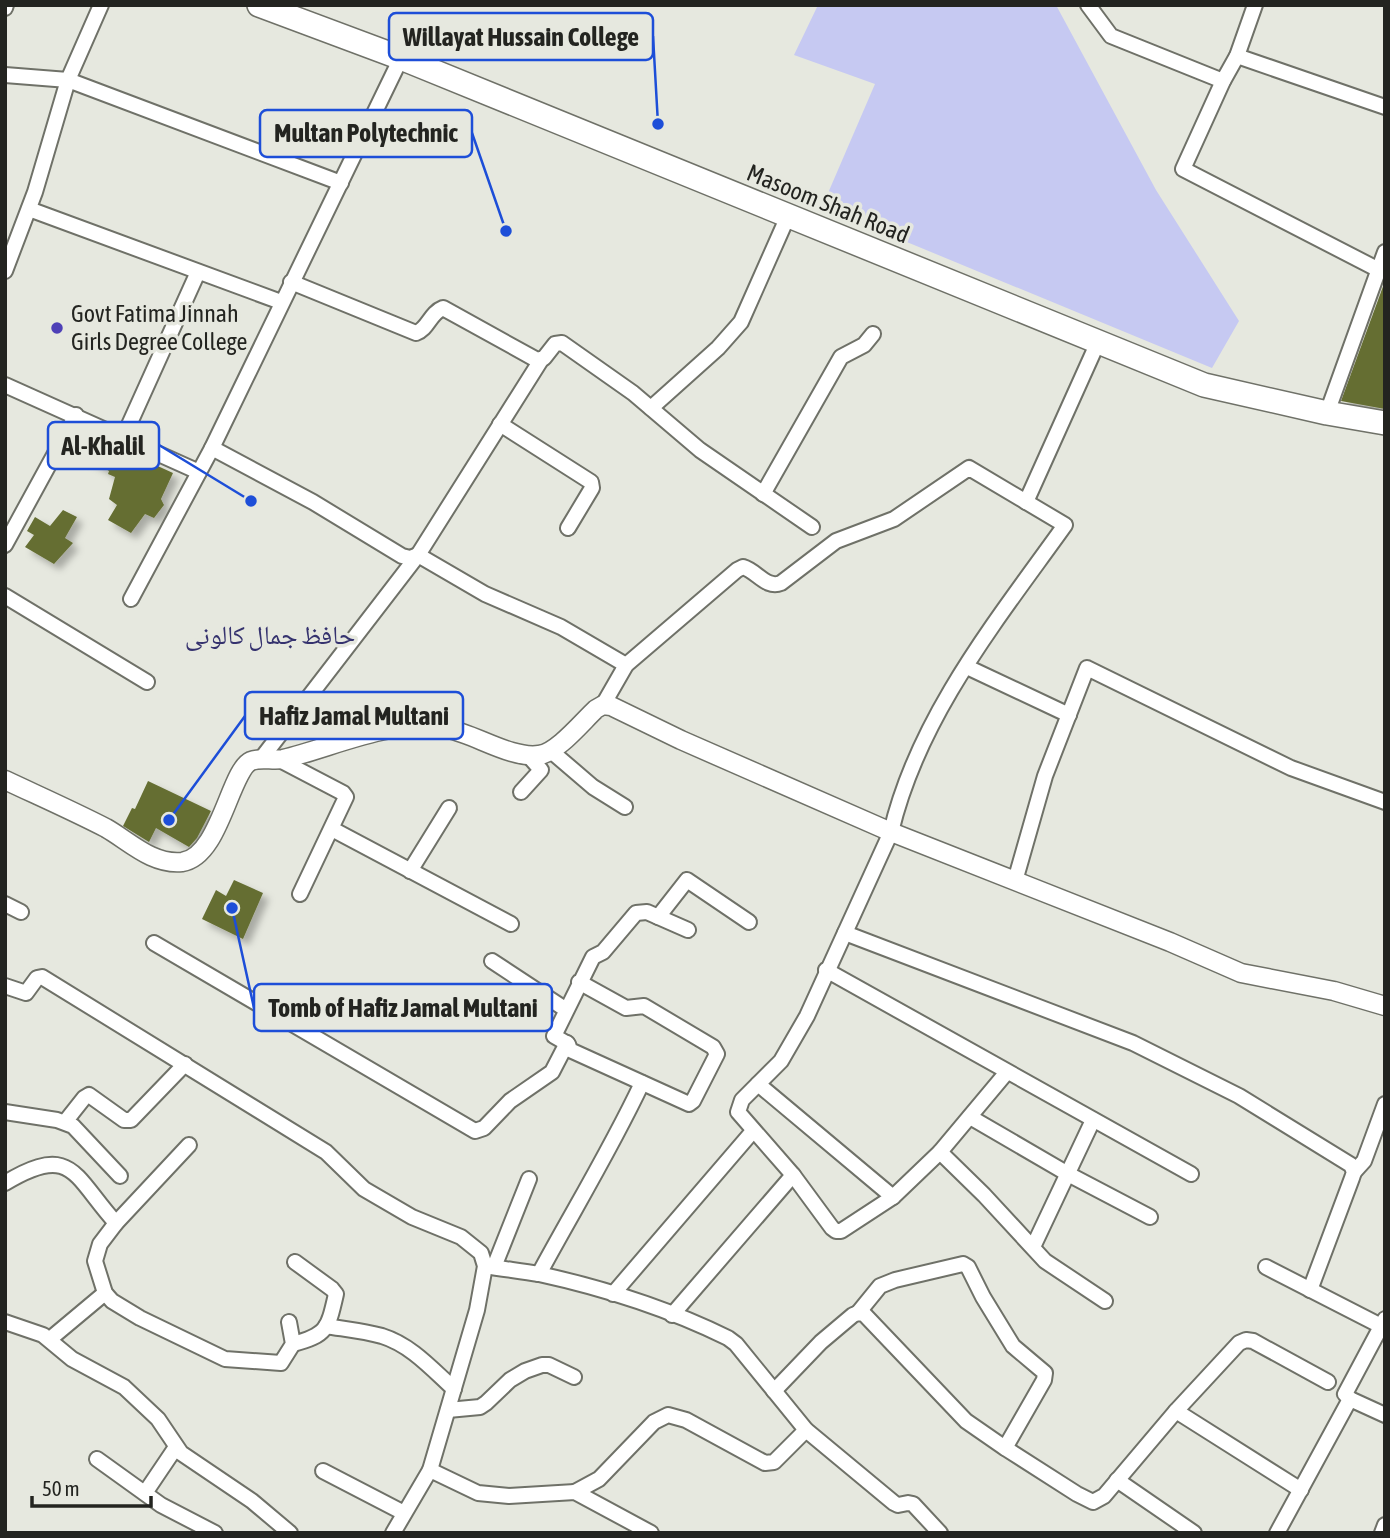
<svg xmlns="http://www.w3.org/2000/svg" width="1390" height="1538" font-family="'Asap Condensed','Noto Naskh Arabic',sans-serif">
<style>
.green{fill:#c6c9f2}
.building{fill:#656e33;filter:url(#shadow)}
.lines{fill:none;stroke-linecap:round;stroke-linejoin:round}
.minor-casing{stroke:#6f7168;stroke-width:18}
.tertiary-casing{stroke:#6f7168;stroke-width:21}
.primary-casing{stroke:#6f7168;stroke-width:26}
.minor{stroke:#fff;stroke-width:14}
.tertiary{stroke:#fff;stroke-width:18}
.primary{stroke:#fff;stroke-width:23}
.poi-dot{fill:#4e40b7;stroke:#e6e8df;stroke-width:2.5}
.labels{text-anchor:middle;stroke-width:7;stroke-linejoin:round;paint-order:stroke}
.street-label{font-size:24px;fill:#232420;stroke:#e6e8df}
.poi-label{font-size:24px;fill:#232420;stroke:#e6e8df;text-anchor:start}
.neighbourhood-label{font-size:26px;fill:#35326e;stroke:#e6e8df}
.leader{fill:none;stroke:#1d4ed8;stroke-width:2.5}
.callout-dot{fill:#1d4ed8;stroke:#e6e8df;stroke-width:2.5}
.callout{fill:#e6e8df;stroke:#1d4ed8;stroke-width:2.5}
.callout-label{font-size:26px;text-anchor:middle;font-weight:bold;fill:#232420}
</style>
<defs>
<filter id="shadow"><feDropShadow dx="6" dy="6" stdDeviation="3.5" flood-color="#0004"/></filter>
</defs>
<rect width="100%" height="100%" fill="#e6e8df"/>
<polygon class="green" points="818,5 1056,5 1156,190 1239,321 1212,368 822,207 875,84 794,55"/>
<g class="building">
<polygon points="1385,281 1385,409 1341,401"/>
<polygon points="83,432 173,473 161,499 164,505 154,518 145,514 131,533 108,520 117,505 109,499 115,477 108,474 109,471 74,451"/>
<polygon points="63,510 77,517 65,538 73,543 54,564 25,547 34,535 27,531 35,517 50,526"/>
<polygon points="148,781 211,811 197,838 189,847 156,828 149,842 123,826 132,808 135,809"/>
<polygon points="234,880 263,893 243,939 202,919 216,890 226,896"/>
</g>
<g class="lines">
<defs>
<g id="minor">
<polyline points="1088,5 1111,36 1223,81"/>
<polyline points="1255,5 1237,56 1223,81 1183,169 1379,270"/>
<polyline points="5,8 6,5"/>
<polyline points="1237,56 1385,107"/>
<polyline points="5,75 68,80 341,183"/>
<polyline points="29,209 281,302"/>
<polyline points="5,271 35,192 68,80 101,5"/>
<path d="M291 282 416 333C428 329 430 313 443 308L537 360 544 358 555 344 562 343 633 393 700 450 812 527"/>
<polyline points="5,385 199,472"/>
<polyline points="651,408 718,348 741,322 788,216"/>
<polyline points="1327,413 1385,252"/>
<polyline points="500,424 591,482 592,488 568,528"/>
<polyline points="124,436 198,272"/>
<polyline points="212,448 313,502 402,556 410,558 418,555 485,594 561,627 626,665"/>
<polyline points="763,494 841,357 864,345 873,334"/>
<polyline points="1026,502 1098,342"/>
<polyline points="5,545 76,415"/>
<polyline points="5,596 147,682"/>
<polyline points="131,599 212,448 401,58"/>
<polyline points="967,667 1069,715"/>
<path d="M603 705 626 665 737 570 743 567C757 571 766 589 781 583L836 541 894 519 969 468 1065 525C997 620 918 717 891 832L807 1016 781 1061 742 1100 738 1112 793 1175 832 1228 836 1231H841L893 1197 940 1152 1007 1072"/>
<polyline points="551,751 593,787 625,807"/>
<polyline points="261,759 418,555 541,360"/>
<polyline points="280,760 343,793 346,797 300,894"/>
<polyline points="521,792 541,770 528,755"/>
<polyline points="332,829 511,924"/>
<polyline points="410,871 449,808"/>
<polyline points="1015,881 1045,776 1087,668 1291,768 1385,802"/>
<polyline points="5,904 21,912"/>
<polyline points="658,917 687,880 749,922"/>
<polyline points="845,933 1133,1043 1239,1096 1351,1165 1354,1172 1352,1178 1310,1290"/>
<polyline points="154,943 475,1131 484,1128 510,1101 552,1072 567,1043"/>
<polyline points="492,961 565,1009"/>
<polyline points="826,970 1191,1174"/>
<polyline points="579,982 626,1008 644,1006 713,1047 717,1054 693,1101 689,1104 570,1050 568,1044 554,1036 593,957 603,952 636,913 647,912 688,930"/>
<polyline points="5,986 26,993 37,978 42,977 326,1152 364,1189 412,1217 461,1237 481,1253 485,1266 477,1310 430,1470 393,1533"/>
<polyline points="758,1084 893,1197"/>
<polyline points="5,1112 57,1120 73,1126 120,1176"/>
<polyline points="970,1117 1068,1174 1150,1217"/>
<polyline points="65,1122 84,1098 89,1095 124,1120 131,1120 185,1064"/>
<polyline points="189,1145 116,1223 100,1244 95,1261 105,1293 112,1301 140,1318 225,1359 281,1363 293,1344 289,1322"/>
<polyline points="940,1152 984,1195 1045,1261 1105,1301"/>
<polyline points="1354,1172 1364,1161 1385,1104"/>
<path d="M5 1183C73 1142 74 1177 116 1223"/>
<polyline points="1033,1247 1093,1120"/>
<path d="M485 1266C503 1269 521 1271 539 1274 603 1288 669 1309 728 1338L736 1344 806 1430 894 1503 898 1505 908 1503 913 1504 940 1533"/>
<polyline points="494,1267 529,1179"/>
<polyline points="1266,1267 1385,1328"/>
<path d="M539 1274C573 1211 611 1149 642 1083"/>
<polyline points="613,1294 753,1131"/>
<polyline points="858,1313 880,1286 895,1280 963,1264 968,1267 983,1297 1013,1346 1045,1373 1044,1380 1005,1448"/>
<polyline points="672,1315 793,1175"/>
<polyline points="1385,1319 1345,1394 1350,1399 1385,1415"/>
<polyline points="5,1322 43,1335 72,1359 124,1387 158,1419 181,1453 252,1501 290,1533"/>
<path d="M326 1326C344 1329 364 1331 382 1336 411 1345 432 1369 454 1389"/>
<polyline points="50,1339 105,1293"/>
<path d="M293 1344C327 1335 328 1329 336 1294L332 1289 295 1262"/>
<polyline points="774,1391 821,1342 853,1315 858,1313 864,1314 966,1421 1005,1448 1077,1494 1093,1502 1104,1496 1176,1411 1239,1343 1246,1340 1253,1341 1328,1382"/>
<polyline points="448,1410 480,1407 486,1403 510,1380 525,1371 542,1365 549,1365 574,1377"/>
<polyline points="1176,1411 1301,1490"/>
<polyline points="97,1459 161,1505 215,1533"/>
<polyline points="430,1470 478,1493 509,1496 575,1492 651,1533"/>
<polyline points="323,1471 404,1513"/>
<polyline points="1117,1480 1194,1533"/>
<polyline points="575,1492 599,1479 654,1422 668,1415 686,1420 765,1463 774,1462 806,1430"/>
<polyline points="145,1493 176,1447"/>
<polyline points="1277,1533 1350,1399"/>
<polyline points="1382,1533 1385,1525"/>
</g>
<path id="tertiary" d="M5 780C39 796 73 811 106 828 129 841 152 865 182 862 220 857 230 770 251 761 261 757 273 761 283 759 335 747 392 717 448 729 475 734 511 759 539 755 557 753 582 722 596 709L603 705 611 706 681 740 891 832 1170 942 1241 973 1334 991 1385 1006"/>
<polyline id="primary" points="259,5 401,58 1204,385 1327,413 1385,423"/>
</defs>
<use href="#minor" class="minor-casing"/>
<use href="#tertiary" class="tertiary-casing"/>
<use href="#primary" class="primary-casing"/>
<use href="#minor" class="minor"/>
<use href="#tertiary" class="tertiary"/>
<use href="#primary" class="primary"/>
</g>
<circle class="poi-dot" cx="57" cy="328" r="7"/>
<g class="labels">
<g class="street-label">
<text transform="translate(828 204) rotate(22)" y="8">Masoom Shah Road</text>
</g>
<g class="poi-label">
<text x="71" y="322">Govt Fatima Jinnah<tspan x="71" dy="28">Girls Degree College</tspan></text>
</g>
<g class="neighbourhood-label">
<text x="270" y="644">حافظ جمال کالونی</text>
</g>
</g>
<path class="leader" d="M658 124L653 36M506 231L472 133M251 501L159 445M169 820L245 716M232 908L254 1008"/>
<g class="callout-dot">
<circle cx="658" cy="124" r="7"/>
<circle cx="506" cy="231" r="7"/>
<circle cx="251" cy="501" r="7"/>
<circle cx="169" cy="820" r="7"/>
<circle cx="232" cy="908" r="7"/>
</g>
<g class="callout">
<rect x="389" y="13" width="264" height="47" rx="7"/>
<rect x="260" y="110" width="212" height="47" rx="7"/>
<rect x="48" y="422" width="111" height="47" rx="7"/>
<rect x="245" y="692" width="218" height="47" rx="7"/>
<rect x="254" y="984" width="298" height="47" rx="7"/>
</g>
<g class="callout-label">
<text x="521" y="46">Willayat Hussain College</text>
<text x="366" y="142">Multan Polytechnic</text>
<text x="103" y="455">Al-Khalil</text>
<text x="354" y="725">Hafiz Jamal Multani</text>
<text x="403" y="1017">Tomb of Hafiz Jamal Multani</text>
</g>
<rect width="1390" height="1538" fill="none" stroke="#232420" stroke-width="14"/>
<path d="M32 1496v10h119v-10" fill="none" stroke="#232420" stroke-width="3.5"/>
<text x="42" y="1496" font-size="21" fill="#232420" stroke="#e6e8df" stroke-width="5" paint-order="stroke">50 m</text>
</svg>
